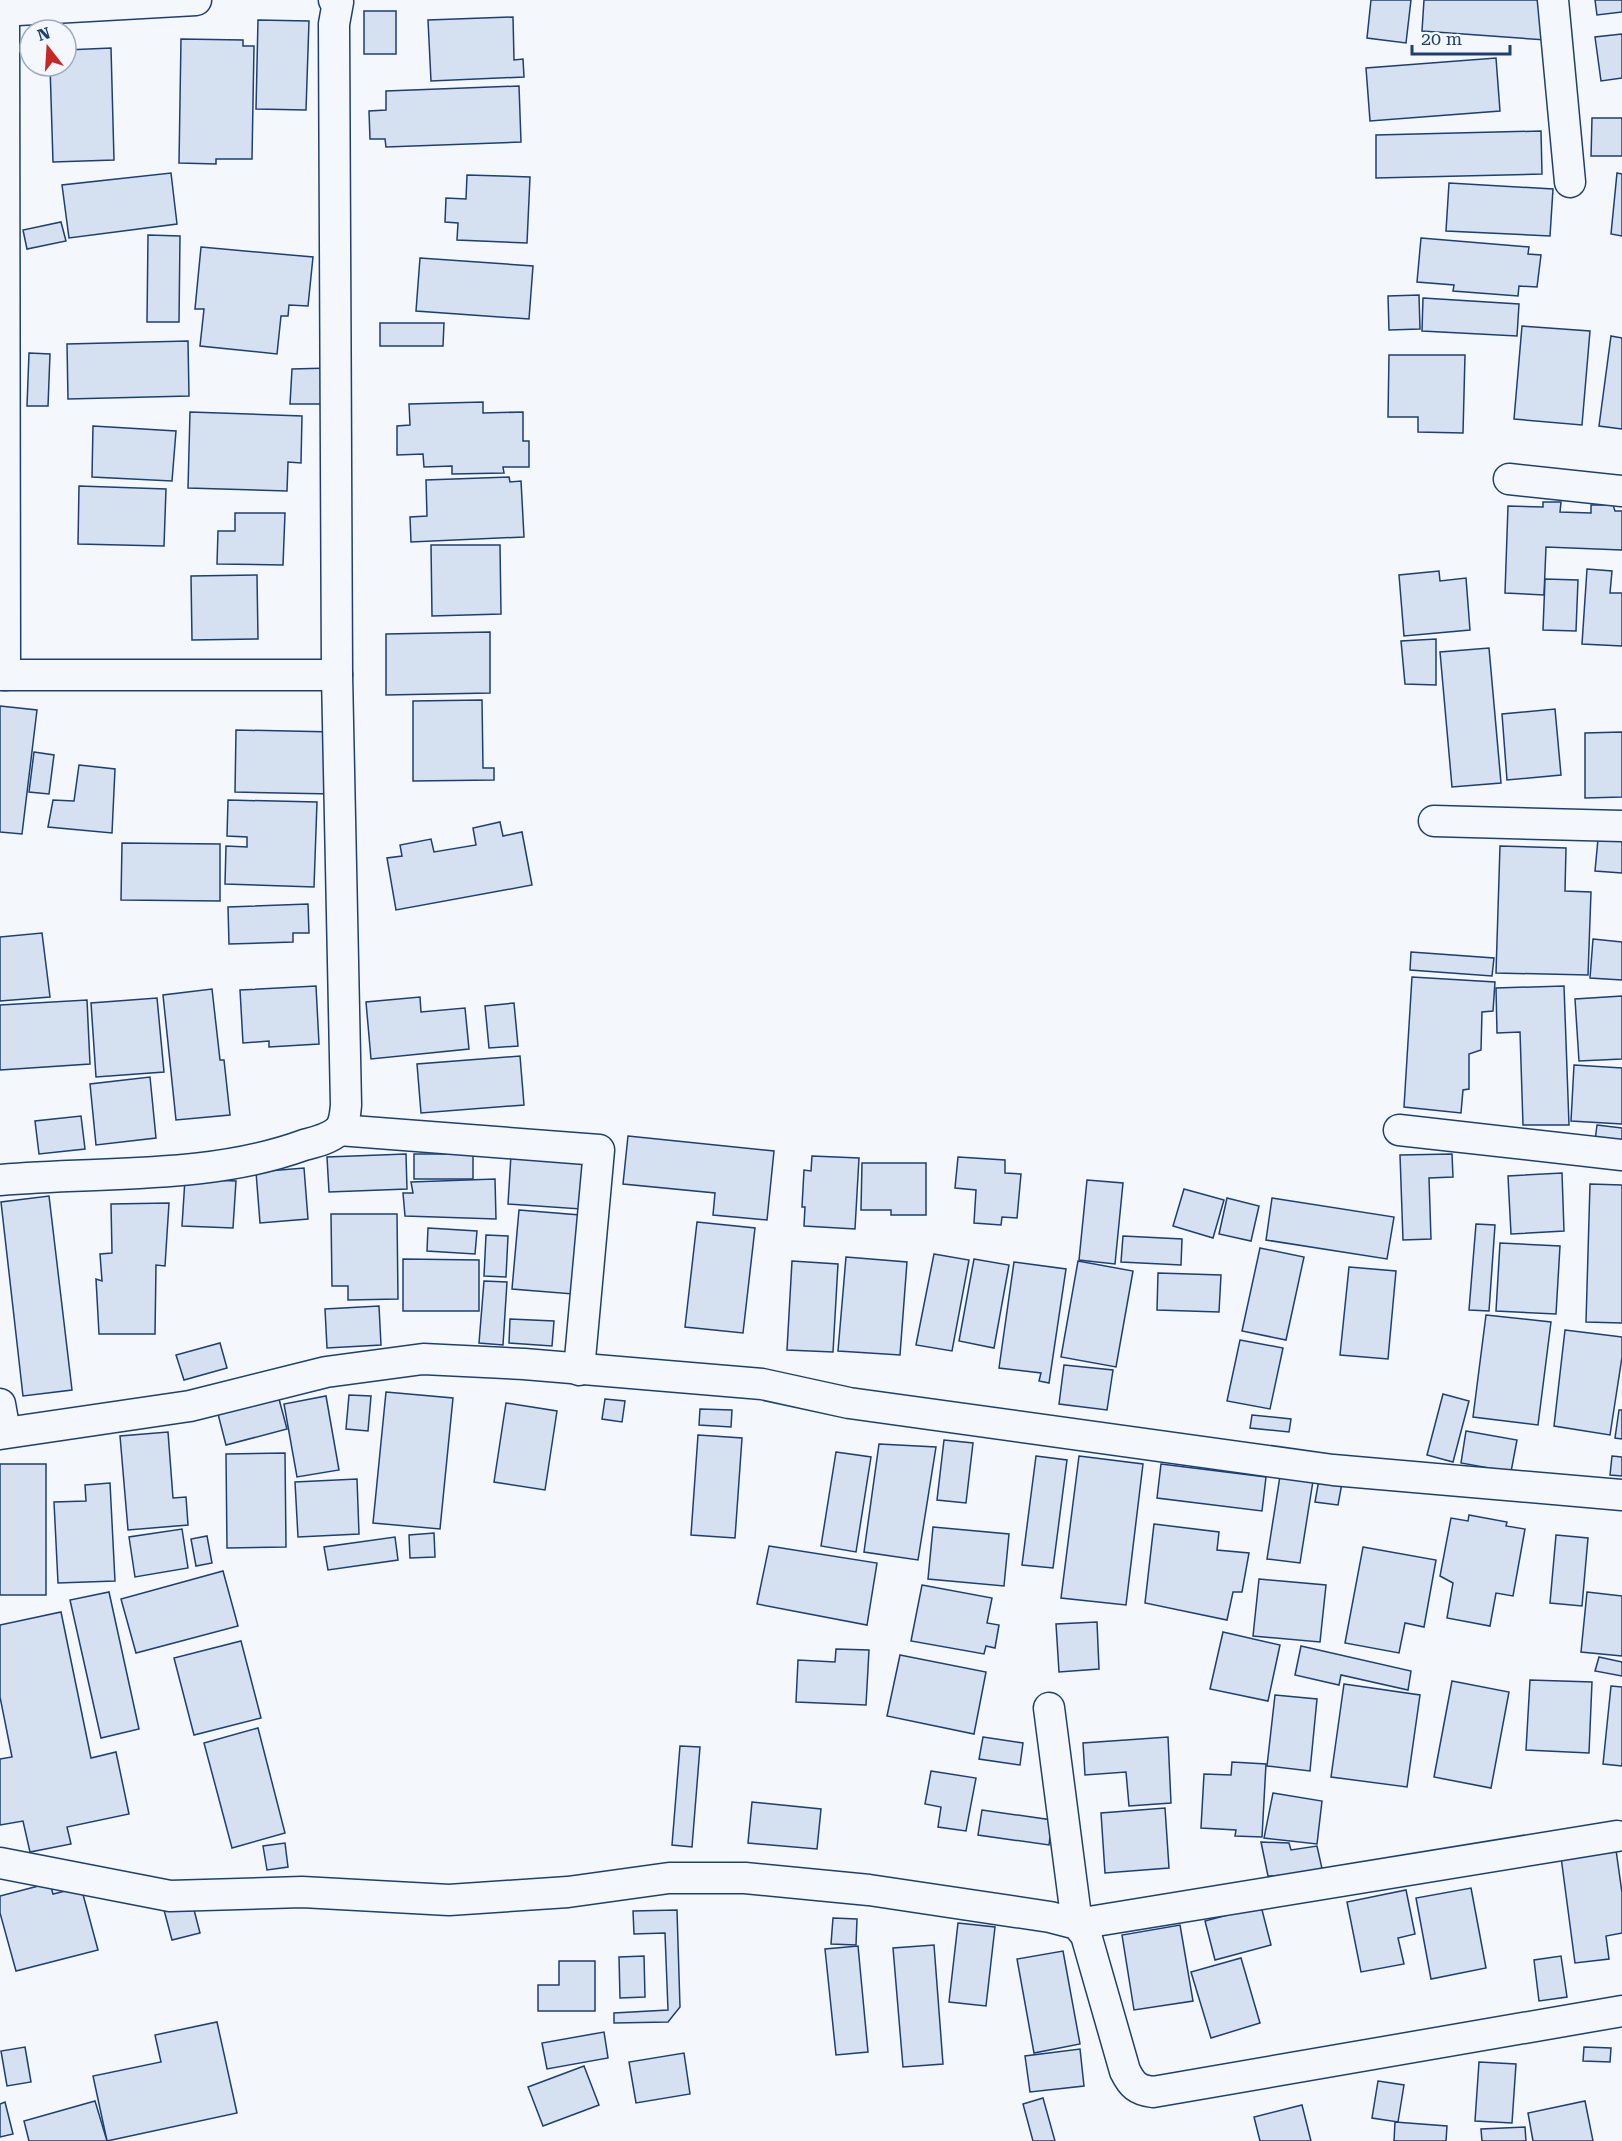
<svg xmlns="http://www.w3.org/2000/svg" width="1622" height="2141" font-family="'Roboto Serif',serif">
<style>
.building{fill:#d5e0f0;stroke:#1d3f73;stroke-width:1.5}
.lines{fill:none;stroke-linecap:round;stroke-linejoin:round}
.minor-casing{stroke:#1d3f73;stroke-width:33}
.minor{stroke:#f4f7fb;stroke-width:30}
</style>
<rect width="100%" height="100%" fill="#f4f7fb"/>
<g class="building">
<polygon points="1371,0 1411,0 1406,43 1367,38"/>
<polygon points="1424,0 1549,0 1546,40 1422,31"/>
<polygon points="1595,0 1622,0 1622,12 1597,15"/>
<rect x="364" y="11" width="32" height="43"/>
<polygon points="513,17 514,60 523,59 524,77 431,81 428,20"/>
<polygon points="258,20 309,21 306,110 256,109"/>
<polygon points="1622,34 1622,78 1601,81 1595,37"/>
<polygon points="181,39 243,40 243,46 254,46 252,159 216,159 216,164 179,163"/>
<polygon points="111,48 114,160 53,162 50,66 66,66 66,50"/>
<polygon points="1496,58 1500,111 1370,121 1366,68"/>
<polygon points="519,86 521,142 386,147 385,139 370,139 369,111 386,110 386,91"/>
<polygon points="1592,118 1622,118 1622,156 1591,156"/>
<polygon points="1541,131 1542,174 1376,178 1376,135"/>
<polygon points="171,173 177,224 69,238 62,185"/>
<polygon points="1617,173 1622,174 1622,236 1611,234"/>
<polygon points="467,175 530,177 527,243 457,240 458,223 445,222 446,198 466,199"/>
<polygon points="1449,183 1553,189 1550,236 1446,231"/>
<polygon points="61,222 66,241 27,249 23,230"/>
<polygon points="148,235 180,236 179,322 147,322"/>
<polygon points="1421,238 1529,247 1528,254 1541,255 1537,287 1519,286 1518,296 1453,291 1454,285 1417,282"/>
<polygon points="201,247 313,257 308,306 289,305 288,316 281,316 277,354 200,346 204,309 195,309"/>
<polygon points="420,258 533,266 529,319 416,311"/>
<polygon points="1419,295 1420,329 1389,330 1388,296"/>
<polygon points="1423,298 1519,304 1517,336 1422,331"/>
<polygon points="380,323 444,323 443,346 380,346"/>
<polygon points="1522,326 1590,331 1582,425 1514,419"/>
<polygon points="1611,336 1622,338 1622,429 1599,426"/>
<polygon points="188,341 189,396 68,399 67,344"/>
<polygon points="29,353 50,354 48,406 27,406"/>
<polygon points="1389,355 1465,355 1463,433 1418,432 1418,417 1388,417"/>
<polygon points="330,368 328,404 290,404 292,369"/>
<polygon points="483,402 483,413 523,412 523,441 529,441 529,467 503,467 504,473 452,474 452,466 424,467 423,454 397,455 397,426 410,425 409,404"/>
<polygon points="190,412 302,416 301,463 288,462 287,491 188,488"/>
<polygon points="93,426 176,431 172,481 92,477"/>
<polygon points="509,477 510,482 521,481 524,537 411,542 410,517 427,516 426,480"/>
<polygon points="79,486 166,489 164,546 78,544"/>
<polygon points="1543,502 1561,502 1560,512 1591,513 1591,505 1613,505 1615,511 1622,511 1622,550 1546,547 1544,595 1505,593 1508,506 1543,507"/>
<polygon points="235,513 285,513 283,565 217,564 218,531 235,531"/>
<polygon points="431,545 500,545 501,614 432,616"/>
<polygon points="1587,569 1612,571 1610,593 1622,593 1622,646 1582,644"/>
<polygon points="1439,571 1440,581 1466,578 1470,630 1404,636 1399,575"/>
<polygon points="257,575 258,639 192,640 191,576"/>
<polygon points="1545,579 1578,580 1576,631 1543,630"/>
<polygon points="490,632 490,693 386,695 386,634"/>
<polygon points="1436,639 1436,685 1405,684 1401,641"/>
<polygon points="1489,648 1501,783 1452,787 1440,652"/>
<polygon points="482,700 483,768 494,768 494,780 413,781 413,701"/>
<polygon points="0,706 37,710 22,834 0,832"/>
<polygon points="1555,709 1561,775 1507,780 1502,714"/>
<polygon points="236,730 335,732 333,794 235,792"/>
<polygon points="1622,732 1622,797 1585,798 1585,733"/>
<polygon points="34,752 54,755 49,794 29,792"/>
<polygon points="79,765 115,769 112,833 48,827 53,800 74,801"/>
<polygon points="228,800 317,802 314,887 225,884 226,846 247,847 247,837 227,836"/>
<polygon points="500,822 503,836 522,832 532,885 396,910 387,858 402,856 400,845 431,839 434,852 476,845 473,828"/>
<polygon points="1598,839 1622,841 1622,873 1595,871"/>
<polygon points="122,843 220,844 220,901 121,900"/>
<polygon points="1500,846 1566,848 1565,891 1591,892 1588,975 1496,973"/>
<polygon points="308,904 309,933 293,933 293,942 229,944 228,907"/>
<polygon points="42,933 50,997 0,1001 0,937"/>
<polygon points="1593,939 1622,942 1622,980 1590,978"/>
<polygon points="1411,952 1494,958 1492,976 1410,970"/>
<polygon points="1412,977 1495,982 1493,1011 1482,1012 1481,1050 1469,1054 1469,1089 1463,1090 1461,1113 1404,1107"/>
<polygon points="316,986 319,1044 269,1047 269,1041 243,1043 240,990"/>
<polygon points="1564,986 1569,1125 1523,1125 1520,1032 1497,1033 1496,988"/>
<polygon points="212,989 220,1060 224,1060 230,1115 176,1120 163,995"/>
<polygon points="1622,996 1622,1059 1579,1061 1575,999"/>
<polygon points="420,997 421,1012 465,1008 469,1049 371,1059 366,1002"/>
<polygon points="157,998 164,1072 96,1077 91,1003"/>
<polygon points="87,1000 90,1064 0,1070 0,1005"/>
<polygon points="514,1003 518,1046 489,1048 485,1006"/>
<polygon points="520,1056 524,1105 421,1113 417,1064"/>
<polygon points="1574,1065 1622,1068 1622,1124 1571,1121"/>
<polygon points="150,1077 156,1138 96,1145 90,1084"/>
<polygon points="81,1116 85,1149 39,1154 35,1121"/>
<polygon points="1597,1125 1622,1128 1622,1145 1595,1141"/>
<polygon points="628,1136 774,1151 767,1220 713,1215 715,1193 623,1184"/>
<polygon points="406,1154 407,1189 329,1192 327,1157"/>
<rect x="414" y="1154" width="59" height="25"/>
<polygon points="1452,1154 1453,1177 1429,1178 1431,1239 1403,1240 1400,1155"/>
<polygon points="511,1155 584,1159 581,1209 508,1204"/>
<polygon points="812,1156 859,1158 855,1229 804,1226 805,1207 802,1207 804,1170 811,1171"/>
<polygon points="958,1157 1005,1160 1005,1173 1021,1174 1017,1218 1002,1217 1001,1225 974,1223 976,1190 955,1188"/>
<polygon points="862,1163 926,1163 926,1215 891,1215 891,1210 861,1210"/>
<polygon points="304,1168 308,1219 260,1223 256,1172"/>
<polygon points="1562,1173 1564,1231 1511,1234 1508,1176"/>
<polygon points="185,1179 236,1181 233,1228 182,1226"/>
<polygon points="495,1179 496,1219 405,1216 403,1193 413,1193 411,1182"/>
<polygon points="1087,1180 1123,1183 1115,1264 1079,1260"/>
<polygon points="1590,1184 1622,1185 1622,1323 1586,1322"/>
<polygon points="1184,1189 1224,1200 1213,1238 1173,1226"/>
<polygon points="49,1196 72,1390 23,1396 1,1202"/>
<polygon points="1227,1198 1259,1206 1251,1241 1219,1234"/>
<polygon points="1272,1198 1394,1217 1387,1259 1266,1240"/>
<polygon points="169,1203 165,1266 156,1265 155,1334 99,1334 96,1279 102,1281 100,1254 112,1253 111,1204"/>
<polygon points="519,1210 580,1215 573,1294 512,1289"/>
<polygon points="331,1214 397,1214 398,1299 348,1300 348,1286 332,1286"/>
<polygon points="697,1222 755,1228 743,1333 685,1327"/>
<polygon points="1476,1224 1495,1225 1489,1311 1469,1310"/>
<polygon points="428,1228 477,1231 475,1254 427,1251"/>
<polygon points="486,1235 508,1236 506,1277 484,1276"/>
<polygon points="1123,1236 1182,1239 1181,1265 1121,1262"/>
<polygon points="1500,1243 1560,1246 1556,1314 1496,1311"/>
<polygon points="1260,1248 1304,1257 1286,1340 1242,1331"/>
<polygon points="934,1254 969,1260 952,1351 916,1345"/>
<polygon points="846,1257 907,1262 900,1355 838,1351"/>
<polygon points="403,1259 479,1260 479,1311 403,1311"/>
<polygon points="974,1259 1009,1265 994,1348 959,1341"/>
<polygon points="792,1261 838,1264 833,1352 787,1350"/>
<polygon points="1078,1261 1133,1271 1116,1367 1061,1357"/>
<polygon points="1014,1262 1066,1269 1049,1383 1039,1381 1041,1373 999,1368"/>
<polygon points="1349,1267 1396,1271 1388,1359 1340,1355"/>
<polygon points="1158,1273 1221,1275 1219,1312 1157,1310"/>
<polygon points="484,1281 507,1282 503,1345 479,1343"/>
<polygon points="379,1306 381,1345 327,1348 325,1309"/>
<polygon points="1486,1315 1551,1322 1538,1425 1473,1417"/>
<polygon points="510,1319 554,1321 552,1346 509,1343"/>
<polygon points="1565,1330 1622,1337 1622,1357 1610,1435 1554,1426"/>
<polygon points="1240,1340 1283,1348 1270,1409 1227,1401"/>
<polygon points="220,1343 227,1368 184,1380 176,1355"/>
<polygon points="1064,1365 1113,1370 1107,1410 1059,1404"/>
<polygon points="386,1392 453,1398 440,1529 373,1523"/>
<polygon points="1443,1394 1469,1401 1453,1462 1427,1455"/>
<polygon points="349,1395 371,1396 368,1431 346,1429"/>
<polygon points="326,1396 339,1470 297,1477 284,1404"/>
<polygon points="279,1399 287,1429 226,1445 218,1414"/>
<polygon points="605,1399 625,1401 622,1422 602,1419"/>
<polygon points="506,1403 557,1411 545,1490 494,1482"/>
<polygon points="700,1409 732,1410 731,1427 699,1425"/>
<polygon points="1619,1410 1622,1410 1622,1439 1615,1438"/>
<polygon points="1252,1415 1291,1419 1289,1432 1250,1428"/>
<polygon points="1466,1431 1517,1440 1511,1472 1461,1463"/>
<polygon points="168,1432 173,1498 186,1497 188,1525 128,1530 120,1436"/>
<polygon points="698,1435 742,1438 735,1538 691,1535"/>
<polygon points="944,1440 973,1443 966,1503 937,1500"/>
<polygon points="879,1444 936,1447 918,1560 864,1552"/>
<polygon points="836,1452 871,1457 856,1552 821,1546"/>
<polygon points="285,1453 286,1547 227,1548 226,1454"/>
<polygon points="1036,1456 1067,1460 1053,1568 1022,1565"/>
<polygon points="1079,1456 1143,1464 1126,1605 1061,1598"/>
<polygon points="1612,1456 1622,1457 1622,1476 1610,1475"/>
<rect x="0" y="1464" width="46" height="131"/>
<polygon points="1161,1464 1266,1477 1262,1511 1157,1498"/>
<polygon points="1280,1476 1313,1481 1300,1563 1267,1559"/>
<polygon points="357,1479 359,1534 298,1537 295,1482"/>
<polygon points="1319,1479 1342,1483 1338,1505 1315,1502"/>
<polygon points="110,1483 115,1581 58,1583 54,1502 86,1501 85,1485"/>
<polygon points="1469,1515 1507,1522 1506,1526 1525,1529 1513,1596 1496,1593 1490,1626 1447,1618 1453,1583 1440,1576 1451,1518 1468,1521"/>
<polygon points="1154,1524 1219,1532 1217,1550 1249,1553 1242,1592 1233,1592 1227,1620 1145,1603"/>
<polygon points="933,1527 1009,1534 1004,1586 928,1579"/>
<polygon points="182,1529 188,1568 135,1577 129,1537"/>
<polygon points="434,1533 435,1557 410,1558 409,1535"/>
<polygon points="1556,1535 1588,1538 1582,1606 1550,1603"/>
<polygon points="207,1536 212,1563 196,1566 191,1539"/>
<polygon points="395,1537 398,1560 328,1570 324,1547"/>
<polygon points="769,1546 877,1563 867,1625 757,1604"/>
<polygon points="1363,1547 1436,1560 1424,1627 1405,1623 1399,1653 1345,1643"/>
<polygon points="223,1571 238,1626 136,1653 121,1599"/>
<polygon points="1259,1579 1326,1585 1320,1642 1253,1636"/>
<polygon points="922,1585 992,1598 987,1623 999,1625 995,1648 986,1646 984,1654 911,1641"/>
<polygon points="109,1592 139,1729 101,1738 70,1600"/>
<polygon points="1587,1592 1622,1596 1622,1656 1581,1652"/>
<polygon points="61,1612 91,1758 116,1752 129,1814 67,1827 71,1844 30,1852 23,1821 0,1825 0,1759 12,1757 0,1697 0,1625"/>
<polygon points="1097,1622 1099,1669 1059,1672 1056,1624"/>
<polygon points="1223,1632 1280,1645 1268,1701 1210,1689"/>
<polygon points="241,1641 261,1718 194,1735 174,1658"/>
<polygon points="1301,1646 1411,1671 1408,1690 1341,1675 1339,1685 1295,1675"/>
<polygon points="836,1649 869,1650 866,1705 796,1702 798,1660 835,1662"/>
<polygon points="900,1655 986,1672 974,1734 887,1716"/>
<polygon points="1599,1657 1622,1662 1622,1676 1595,1671"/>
<polygon points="1530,1680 1592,1682 1589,1753 1526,1750"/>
<polygon points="1452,1681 1509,1692 1491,1788 1434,1777"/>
<polygon points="1344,1684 1420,1695 1407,1787 1331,1777"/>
<polygon points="1611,1686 1622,1687 1622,1766 1603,1764"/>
<polygon points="1275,1695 1317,1699 1310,1771 1267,1766"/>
<polygon points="258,1728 285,1833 232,1848 204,1743"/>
<polygon points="983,1737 1023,1743 1020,1765 979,1759"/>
<polygon points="1168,1737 1171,1803 1129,1806 1126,1772 1085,1775 1083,1743"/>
<polygon points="680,1746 700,1747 692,1847 672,1845"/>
<polygon points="1232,1762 1266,1764 1262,1837 1235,1836 1236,1830 1201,1828 1204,1774 1231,1775"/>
<polygon points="931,1771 976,1778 966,1831 938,1827 941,1807 925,1804"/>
<polygon points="1273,1793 1322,1801 1317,1844 1264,1838"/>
<polygon points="752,1802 821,1809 817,1849 748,1843"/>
<polygon points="1165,1808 1169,1868 1105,1873 1101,1813"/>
<polygon points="982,1810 1052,1820 1049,1845 978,1835"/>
<polygon points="1261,1842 1289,1843 1291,1850 1317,1846 1323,1873 1268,1876"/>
<polygon points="285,1843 288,1867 267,1870 263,1846"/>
<polygon points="1616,1850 1622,1893 1622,1933 1606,1936 1609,1959 1575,1963 1561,1857"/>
<polygon points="50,1883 53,1894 81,1887 98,1950 16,1971 0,1913 0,1896"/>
<polygon points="1471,1888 1486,1968 1431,1979 1416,1898"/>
<polygon points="1406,1890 1415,1934 1398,1938 1404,1964 1361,1972 1347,1902"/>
<polygon points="192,1902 200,1933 172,1940 164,1910"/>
<polygon points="1261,1906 1271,1945 1215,1960 1205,1921"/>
<polygon points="677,1910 680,2007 668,2022 614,2023 614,2013 668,2010 665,1933 634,1934 633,1911"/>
<polygon points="833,1918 857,1919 856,1945 831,1944"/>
<polygon points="958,1923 995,1927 986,2006 949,2002"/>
<polygon points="1180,1925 1193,2001 1134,2010 1122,1935"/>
<polygon points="934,1945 943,2064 903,2067 893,1948"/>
<polygon points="858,1946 868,2052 836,2055 825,1949"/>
<polygon points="1063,1951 1080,2044 1034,2053 1017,1959"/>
<polygon points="644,1956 645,1997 620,1998 619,1957"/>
<polygon points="1561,1956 1567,1997 1539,2001 1534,1960"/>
<polygon points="1241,1958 1260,2023 1211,2038 1191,1972"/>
<polygon points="559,1961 595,1961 595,2011 538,2011 538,1985 559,1985"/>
<polygon points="217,2022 237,2113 107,2141 93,2076 161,2062 155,2035"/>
<polygon points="604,2032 608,2058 547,2069 542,2043"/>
<polygon points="25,2047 31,2082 7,2086 1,2051"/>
<polygon points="1584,2047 1611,2048 1610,2062 1583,2061"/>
<polygon points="1080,2049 1084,2086 1030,2092 1025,2056"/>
<polygon points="684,2053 690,2094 636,2103 629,2062"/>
<polygon points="1479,2062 1516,2064 1512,2123 1475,2121"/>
<polygon points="584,2066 599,2105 543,2126 528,2087"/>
<polygon points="1378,2081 1404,2085 1398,2122 1372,2118"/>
<polygon points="1043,2098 1055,2141 1033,2141 1023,2104"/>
<polygon points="95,2101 107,2141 29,2141 24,2121"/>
<polygon points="1585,2101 1593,2141 1533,2141 1528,2113"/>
<polygon points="5,2102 13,2134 0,2137 0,2104"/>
<polygon points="1302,2105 1311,2141 1260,2141 1254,2117"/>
<polygon points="1395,2122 1447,2126 1446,2141 1394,2141"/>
<polygon points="1525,2127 1526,2141 1482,2141 1481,2129"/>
</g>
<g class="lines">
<defs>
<g id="minor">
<polyline points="1553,0 1570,182"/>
<polyline points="0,11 196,0"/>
<polyline points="4,11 5,675"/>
<polyline points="1509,479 1622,491"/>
<polyline points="0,675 337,675"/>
<polyline points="1434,821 1622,826"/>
<polyline points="339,1130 599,1150 579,1370"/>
<polyline points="1399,1130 1622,1155"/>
<path d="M0 1180C101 1171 208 1180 304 1145 315 1142 329 1139 338 1131 345 1124 345 1114 346 1105L337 675 334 24 338 2 334 0"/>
<polyline points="0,1404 5,1432"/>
<polyline points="0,1434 190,1406 326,1372 423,1359 524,1364 762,1384 849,1403 1333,1470 1622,1495"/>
<polyline points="1049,1708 1077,1924 1617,1836"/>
<path d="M0 1863 170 1896 302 1892 449 1900 568 1892 669 1878H745L869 1890 1050 1917 1077 1924 1086 1935 1125 2071C1132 2085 1137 2090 1153 2092L1622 2011"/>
</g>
</defs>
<use href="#minor" class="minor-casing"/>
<use href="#minor" class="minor"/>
</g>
<g transform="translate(48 48) rotate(343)"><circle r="28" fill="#f4f7fb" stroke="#9eadc5" stroke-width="1.5"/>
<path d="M0-4.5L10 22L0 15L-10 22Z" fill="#c62828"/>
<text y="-9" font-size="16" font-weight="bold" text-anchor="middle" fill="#1d3f73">N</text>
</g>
<path d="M1412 45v9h98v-9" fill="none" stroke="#1d3f73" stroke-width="3"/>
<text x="1421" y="45" font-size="18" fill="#1d3f73" stroke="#f4f7fb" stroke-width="4.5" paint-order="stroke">20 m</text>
</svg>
